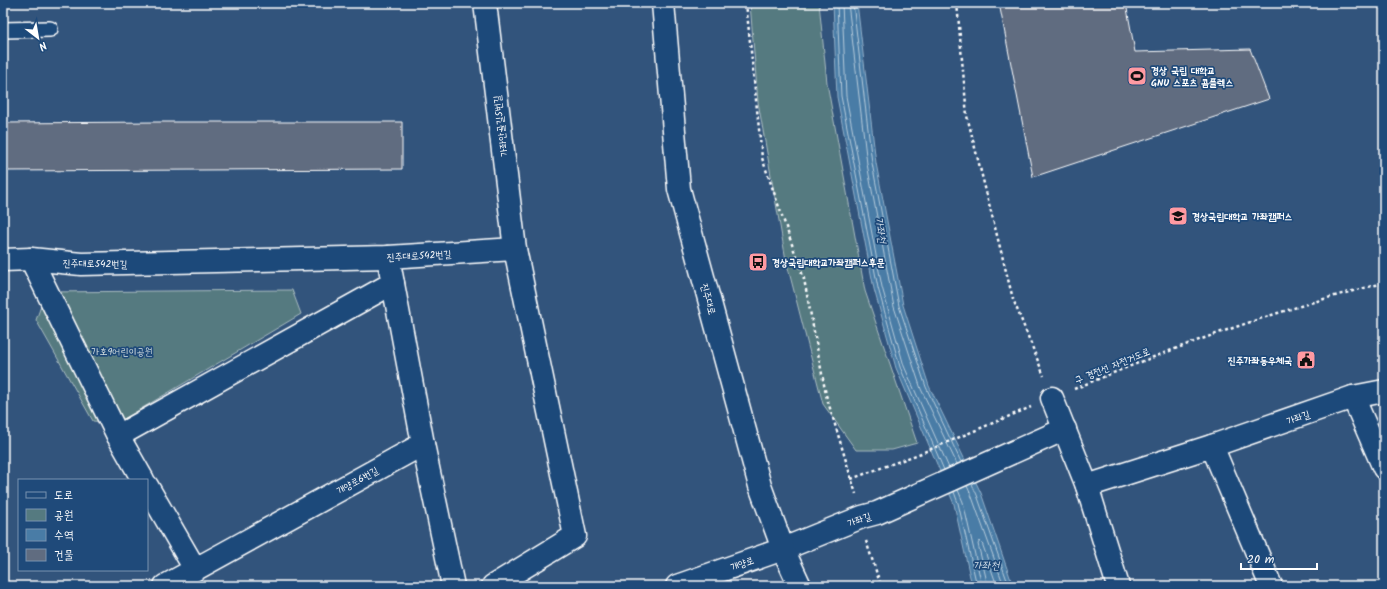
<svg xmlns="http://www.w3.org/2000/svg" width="1387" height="589" font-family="Kalam,'Poor Story',sans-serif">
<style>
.green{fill:#557a80;stroke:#aabcc0}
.water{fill:#497ca6;stroke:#92b0ca}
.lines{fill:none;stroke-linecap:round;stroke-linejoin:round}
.shore{stroke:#b6cbdb;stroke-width:1}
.building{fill:#606c80;stroke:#fff}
.service-casing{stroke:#fff;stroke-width:18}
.minor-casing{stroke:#fff;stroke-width:25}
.tertiary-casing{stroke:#fff;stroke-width:25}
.path{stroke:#fff;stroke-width:2.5;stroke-dasharray:3 3;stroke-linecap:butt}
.service{stroke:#1f4a7a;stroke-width:15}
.minor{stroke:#1f4a7a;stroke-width:22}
.tertiary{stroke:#1f4a7a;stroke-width:22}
.labels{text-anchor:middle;stroke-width:3.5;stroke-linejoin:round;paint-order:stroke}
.poi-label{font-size:10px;font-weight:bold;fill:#fff;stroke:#1f4a7a;text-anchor:start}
.street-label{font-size:10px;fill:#fff;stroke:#1f4a7a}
.park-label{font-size:10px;fill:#d4dedf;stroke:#1f4a7a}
.water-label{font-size:11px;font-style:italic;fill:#d2dee9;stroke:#1f4a7a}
</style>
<rect width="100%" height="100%" fill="#32547c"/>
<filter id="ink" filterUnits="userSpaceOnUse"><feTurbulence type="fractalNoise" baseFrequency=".025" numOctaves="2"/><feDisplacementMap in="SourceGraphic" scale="8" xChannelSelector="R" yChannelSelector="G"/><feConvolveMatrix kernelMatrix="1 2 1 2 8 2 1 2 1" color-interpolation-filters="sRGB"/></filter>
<g filter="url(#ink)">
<g class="green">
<polygon points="750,3 819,3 827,83 865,291 917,443 892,450 856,450 823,404 786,260 758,102"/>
<polygon points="292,290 301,314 117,423 93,421 36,320 46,292"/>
</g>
<polygon class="water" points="833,3 857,3 876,163 903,305 929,386 981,493 1013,586 973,586 970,577 954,504 896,368 874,289 837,97"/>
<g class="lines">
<g class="shore">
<polyline points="837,3 841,96 878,288 900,367 944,470"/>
<polyline points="842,3 846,96 882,287 904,366 949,468"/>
<polyline points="848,3 867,164 894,307 921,389 957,464"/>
<polyline points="853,3 872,163 899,306 926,387 961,462"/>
<polyline points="972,484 977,495 1009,586"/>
<polyline points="967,486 972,497 1004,586"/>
<polyline points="958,490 963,502 982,586"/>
<polyline points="954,492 958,503 977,586"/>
<polyline points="988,586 978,544 980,541 982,543 997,586"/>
</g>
</g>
<g class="building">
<polygon points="999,3 1126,3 1135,52 1250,49 1269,99 1033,177"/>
<polygon points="157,122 402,122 402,169 3,171 3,123"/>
</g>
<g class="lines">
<defs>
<polyline id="service" points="3,30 50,29"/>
<g id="minor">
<polyline points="485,3 515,249 575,536 493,586"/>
<polyline points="388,257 423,444 453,586"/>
<polyline points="31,259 118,436 143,480"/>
<polyline points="3,260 31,259 81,264 388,257 515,249"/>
<polyline points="1353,397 1384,468"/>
<polyline points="1052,398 1087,486 1118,586"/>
<polyline points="118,436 393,283"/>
<polyline points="1212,446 1271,586"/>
<polyline points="147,486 195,569"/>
<polyline points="1087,486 1212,446 1353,397 1384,391"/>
<polyline points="783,549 862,517 877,513 1065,429"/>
<polyline points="165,586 423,444"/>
</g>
<g id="tertiary">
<polyline points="663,3 679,189 760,486 783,549 800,586"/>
<polyline points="677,586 783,549"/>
</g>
</defs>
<use href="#service" class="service-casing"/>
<use href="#minor" class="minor-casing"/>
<use href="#tertiary" class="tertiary-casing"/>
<g class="path">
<polyline points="746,3 762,158 804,279 826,395 856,494"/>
<polyline points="957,3 967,116 1013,299 1044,376"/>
<path d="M1074 389C1175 347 1278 309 1384 283"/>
<polyline points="851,479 924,452 1031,407"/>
<polyline points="866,541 881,586"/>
</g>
<use href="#service" class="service"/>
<use href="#minor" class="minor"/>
<use href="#tertiary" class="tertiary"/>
</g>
</g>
<defs>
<symbol id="stadium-square" viewBox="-11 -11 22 22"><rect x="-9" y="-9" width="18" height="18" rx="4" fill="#ff9aa2" stroke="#1f4a7a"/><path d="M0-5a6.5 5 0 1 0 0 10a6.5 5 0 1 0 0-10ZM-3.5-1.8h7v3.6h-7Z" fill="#111"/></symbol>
<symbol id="university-square" viewBox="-11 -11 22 22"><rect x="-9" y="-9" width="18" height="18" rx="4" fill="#ff9aa2" stroke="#1f4a7a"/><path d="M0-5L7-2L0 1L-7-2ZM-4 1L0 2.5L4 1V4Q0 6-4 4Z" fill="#111"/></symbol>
<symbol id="bus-square" viewBox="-11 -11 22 22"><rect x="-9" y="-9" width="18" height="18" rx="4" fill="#ff9aa2" stroke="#1f4a7a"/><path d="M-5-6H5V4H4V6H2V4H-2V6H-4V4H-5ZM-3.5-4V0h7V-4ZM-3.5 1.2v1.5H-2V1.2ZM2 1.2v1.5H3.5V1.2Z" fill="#111"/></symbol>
<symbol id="civic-square" viewBox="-11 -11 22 22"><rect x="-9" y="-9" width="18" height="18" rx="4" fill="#ff9aa2" stroke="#1f4a7a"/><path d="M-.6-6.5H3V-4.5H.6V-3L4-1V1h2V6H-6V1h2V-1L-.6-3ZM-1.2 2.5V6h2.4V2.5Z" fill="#111"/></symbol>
</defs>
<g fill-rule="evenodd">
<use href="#stadium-square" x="1126" y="65" width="22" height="22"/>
<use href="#university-square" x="1167" y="205" width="22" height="22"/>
<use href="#bus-square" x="747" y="251" width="22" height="22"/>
<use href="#civic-square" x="1295" y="349" width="22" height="22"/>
</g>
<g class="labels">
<g class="poi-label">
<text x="1151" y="74">경상 국립 대학교<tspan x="1151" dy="12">GNU 스포츠 콤플렉스</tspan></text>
<text x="1192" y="220">경상국립대학교 가좌캠퍼스</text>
<text x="772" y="266">경상국립대학교가좌캠퍼스후문</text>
<text x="1292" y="364" text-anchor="end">진주가좌동우체국</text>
</g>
<g class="street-label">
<text transform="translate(500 126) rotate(-97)" y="4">가좌안골길5번길</text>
<text transform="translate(419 255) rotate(-3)" y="4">진주대로542번길</text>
<text transform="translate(95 263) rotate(1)" y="4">진주대로542번길</text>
<text transform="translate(709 299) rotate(75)" y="4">진주대로</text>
<text transform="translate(1112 365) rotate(-22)" y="4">구 경전선 자전거도로</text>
<text transform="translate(1298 417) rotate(-19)" y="4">가좌길</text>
<text transform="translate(357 480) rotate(-29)" y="4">개양로6번길</text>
<text transform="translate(859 519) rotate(-20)" y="4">가좌길</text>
<text transform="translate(742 563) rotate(-19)" y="4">개양로</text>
</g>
<g class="park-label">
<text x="122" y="355">가호9어린이공원</text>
</g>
<g class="water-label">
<text transform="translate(881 230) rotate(82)" y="4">가좌천</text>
<text x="986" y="569">가좌천</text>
</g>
</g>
<rect width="1387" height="589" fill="none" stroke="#1f4a7a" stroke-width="16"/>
<rect x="8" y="8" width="1371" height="573" fill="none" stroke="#fff" stroke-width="1.5" filter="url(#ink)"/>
<rect x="18" y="479" width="130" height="92" fill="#1f4a7a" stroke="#7992af"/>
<rect x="26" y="492" width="20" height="6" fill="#1f4a7a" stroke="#7992af"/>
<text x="54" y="499" font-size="12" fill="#ffffff">도로</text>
<rect x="26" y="509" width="20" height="12" fill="#557a80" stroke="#7992af"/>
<text x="54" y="519" font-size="12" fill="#ffffff">공원</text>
<rect x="26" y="529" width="20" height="12" fill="#497ca6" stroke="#7992af"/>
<text x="54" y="539" font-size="12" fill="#ffffff">수역</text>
<rect x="26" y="549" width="20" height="12" fill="#606c80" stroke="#7992af"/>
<text x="54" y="559" font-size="12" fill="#ffffff">건물</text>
<g transform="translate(38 38) rotate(149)" stroke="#1f4a7a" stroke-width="3" paint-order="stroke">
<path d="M0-3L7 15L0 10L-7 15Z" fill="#ffffff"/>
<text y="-6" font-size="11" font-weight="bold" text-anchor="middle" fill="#ffffff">N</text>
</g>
<path d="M1241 563v6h76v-6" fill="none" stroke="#ffffff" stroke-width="2"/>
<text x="1247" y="563" font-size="12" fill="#ffffff" stroke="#1f4a7a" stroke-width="3" paint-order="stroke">20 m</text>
</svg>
